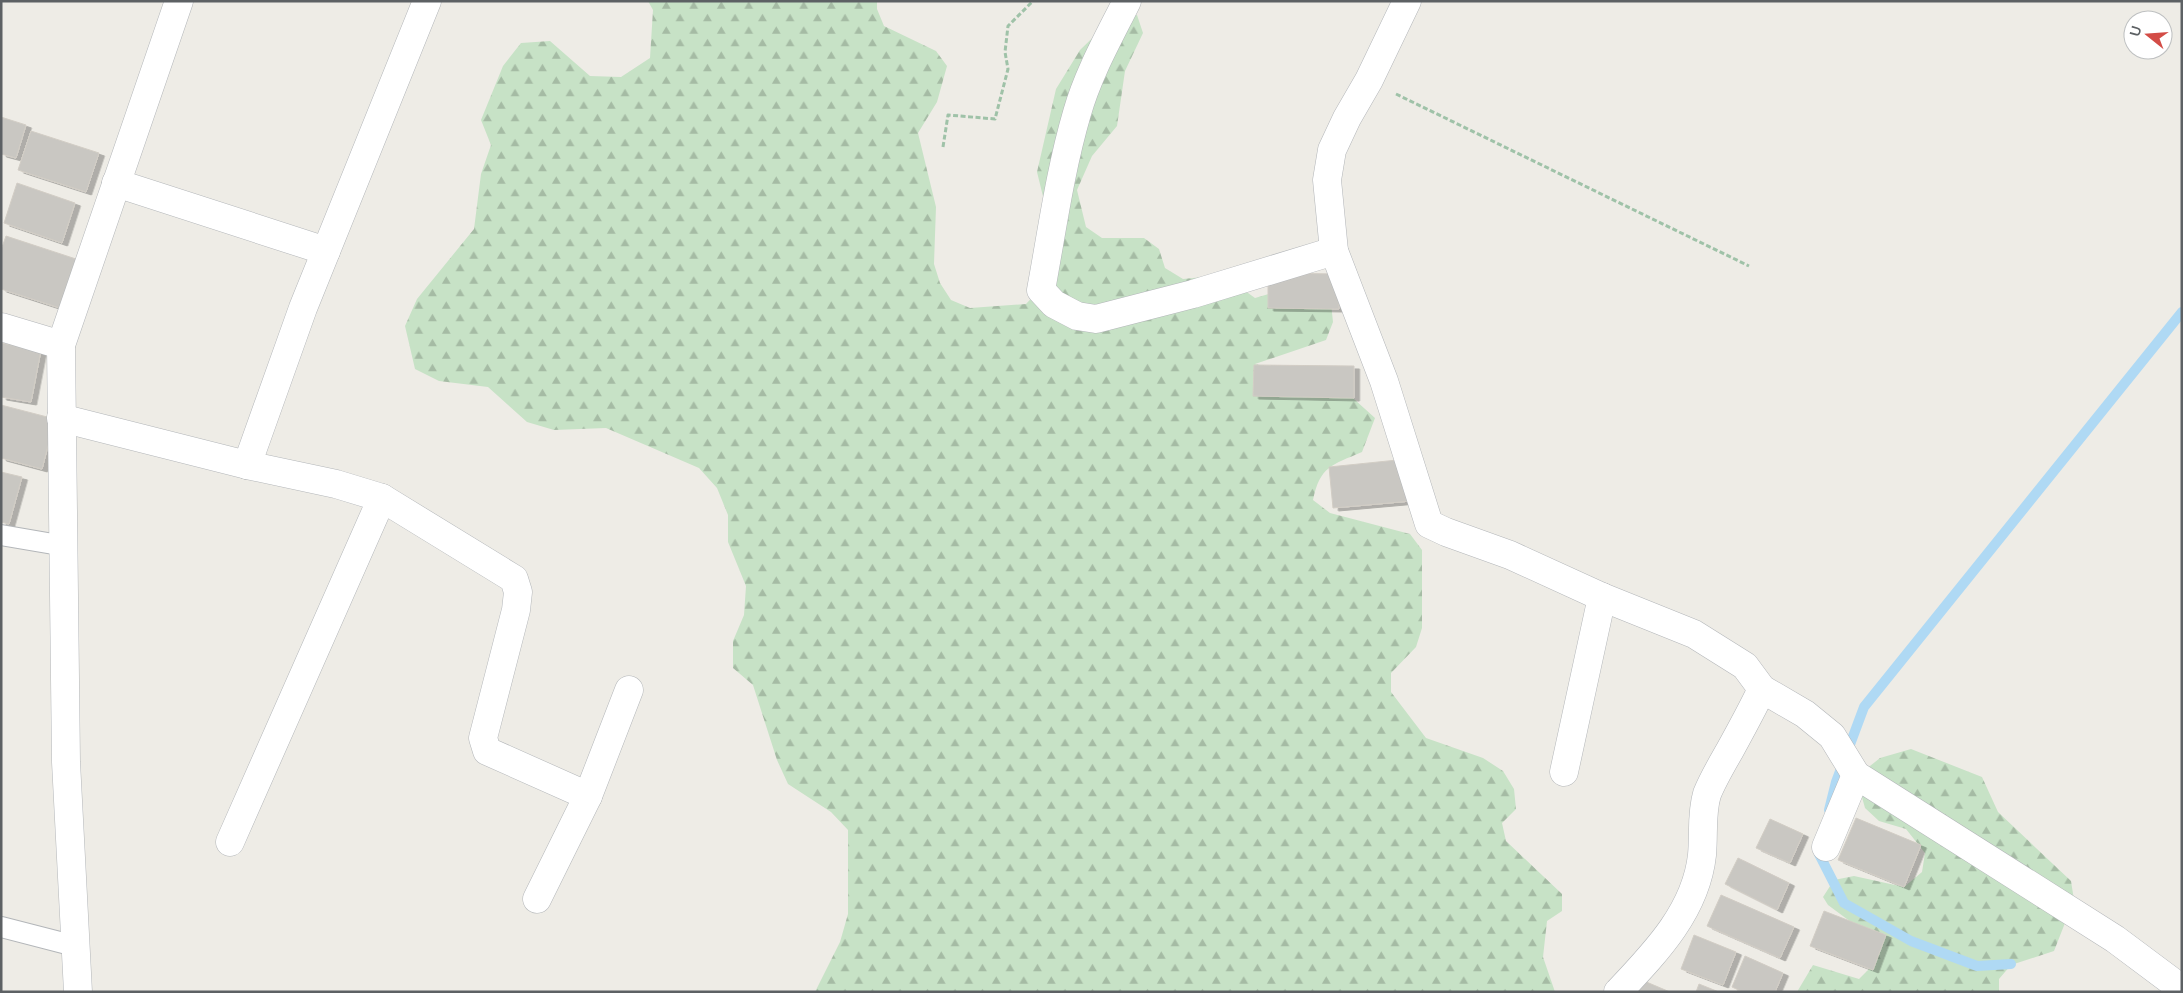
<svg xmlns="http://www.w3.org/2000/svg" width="2183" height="993" font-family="Mulish,sans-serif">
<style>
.forest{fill:url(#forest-firs)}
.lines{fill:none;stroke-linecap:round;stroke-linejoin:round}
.stream{stroke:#afd9f4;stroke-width:10}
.building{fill:#c9c7c2;stroke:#d2cdc5;filter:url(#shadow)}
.service-casing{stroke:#b3b6b9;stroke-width:22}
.minor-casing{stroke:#b3b6b9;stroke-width:29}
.path{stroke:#9fc2a8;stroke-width:3;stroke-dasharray:5 2.5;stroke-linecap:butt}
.service{stroke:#fff;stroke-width:20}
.minor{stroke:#fff;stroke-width:28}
</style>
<defs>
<pattern id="forest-firs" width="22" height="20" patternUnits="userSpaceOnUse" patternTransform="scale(1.25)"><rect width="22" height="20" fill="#c7e2c6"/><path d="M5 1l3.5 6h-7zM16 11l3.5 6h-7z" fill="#a5bba4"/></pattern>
<filter id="shadow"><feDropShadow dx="5.5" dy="3" stdDeviation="0" flood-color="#0004"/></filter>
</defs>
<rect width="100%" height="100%" fill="#eeece6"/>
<g class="forest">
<path d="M648 1H877V9L884 26 936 51 947 66 937 102 918 133 936 207 934 264 940 283 951 300 970 308 1026 304 1040 289 1052 233 1037 172 1056 89 1080 50 1114 17 1137 15 1143 33 1125 71 1117 126 1092 156 1077 190 1086 227 1102 238H1144L1159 249 1165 268 1183 279 1223 275 1255 298 1295 286 1331 303 1333 322 1326 340 1255 364 1265 366 1253 396 1344 390 1375 418 1362 452C1332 465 1320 466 1313 500L1330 513 1410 534 1422 550V628L1416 647 1391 673V692L1426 738 1483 758 1503 771 1514 789 1516 809 1502 823 1506 841 1562 894V911L1547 921 1543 957 1555 992H815L840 942 848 914V830L831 812 788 784 777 760 753 685 733 668V641L744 615 746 586 728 542V515L717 488 699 468 606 428 554 430 527 422 488 387 439 381 415 369 405 326 417 299 474 229 481 174 491 145 481 120 503 66 521 43 550 41 590 76 621 77 650 58 653 10Z"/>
<polygon points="1911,749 1982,777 1998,812 2071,881 2074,900 2054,951 2011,965 1999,979 1999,992 1797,992 1813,965 1859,979 1874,964 1882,945 1828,905 1823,897 1834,880 1854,876 1904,887 1922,872 1925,853 1906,829 1879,821 1865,808 1860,790 1865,770 1880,758"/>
</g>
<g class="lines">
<g class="stream">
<polyline points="1829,810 1836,782 1864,707 2182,312"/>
<polyline points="1820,849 1819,854 1844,903 1911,941 1977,966 2011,964"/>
</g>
</g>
<g class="building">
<polygon points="1,117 26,125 16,158 1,154"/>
<polygon points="31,131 99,153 86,192 18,170"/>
<polygon points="17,183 75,203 62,243 4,223"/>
<polygon points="6,236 76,259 60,308 1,289 1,250"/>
<polygon points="1268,273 1339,274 1339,309 1268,308"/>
<polygon points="1,343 41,350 31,402 1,397"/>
<polygon points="1254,365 1354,366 1354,398 1253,396"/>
<polygon points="1,405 55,419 42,469 1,458"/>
<polygon points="1407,459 1411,501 1333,508 1329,467"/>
<polygon points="1,472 22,477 9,524 1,522"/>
<polygon points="1856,818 1921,845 1904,887 1838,860"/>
<polygon points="1770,819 1803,834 1790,863 1756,848"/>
<polygon points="1738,858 1789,883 1777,910 1725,884"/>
<polygon points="1721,895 1794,927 1780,958 1707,926"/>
<polygon points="1824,911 1886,935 1873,970 1810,946"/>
<polygon points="1694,935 1736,952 1723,985 1681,969"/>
<polygon points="1745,956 1783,973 1775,992 1743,992 1732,987"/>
<polygon points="1637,978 1670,992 1631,992"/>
<polygon points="1699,984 1719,992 1696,992"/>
</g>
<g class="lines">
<defs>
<g id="service">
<polyline points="1,535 65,546"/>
<polyline points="1,927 75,946"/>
</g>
<g id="minor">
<path d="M1127 1C1109 37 1088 74 1077 113 1060 171 1052 231 1041 290L1054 304 1077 316 1096 319 1193 294 1334 251"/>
<polyline points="1407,1 1369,80 1347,118 1332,150 1327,180 1334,251 1384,381 1429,524 1446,532 1510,555 1602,597 1694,634 1745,666 1762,689 1805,714 1832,736 1856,775 2115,939 2182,989"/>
<polyline points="116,183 326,251"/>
<polyline points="1,327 61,345"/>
<polyline points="61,418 247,465 336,484 382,498 514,579 518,592 516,610 483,738 487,751 588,796"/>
<polyline points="247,465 303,308 427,1"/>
<polyline points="1564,772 1602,597"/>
<polyline points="230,842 382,498"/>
<polyline points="1826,847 1856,775"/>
<polyline points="537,899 588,796 629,690"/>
<polyline points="78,992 66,762 61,345 179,1"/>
<path d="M1618 992C1655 953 1696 911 1702 855 1704 834 1701 814 1707 794 1713 779 1722 764 1730 750 1741 730 1752 710 1762 689"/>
</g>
</defs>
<use href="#service" class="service-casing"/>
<use href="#minor" class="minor-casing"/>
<g class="path">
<polyline points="1396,94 1749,266"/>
<polyline points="943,147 948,115 995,119 1008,69 1005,52 1008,26 1033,1"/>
</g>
<use href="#service" class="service"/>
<use href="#minor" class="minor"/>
</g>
<rect width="2183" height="993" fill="none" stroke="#5d6164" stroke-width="5"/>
<g transform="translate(2148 35) rotate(287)"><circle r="24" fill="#ffffff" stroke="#bec0c1"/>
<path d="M0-4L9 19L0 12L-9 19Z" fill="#d34c46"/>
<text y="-8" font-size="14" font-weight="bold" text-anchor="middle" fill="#5d6164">U</text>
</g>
</svg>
